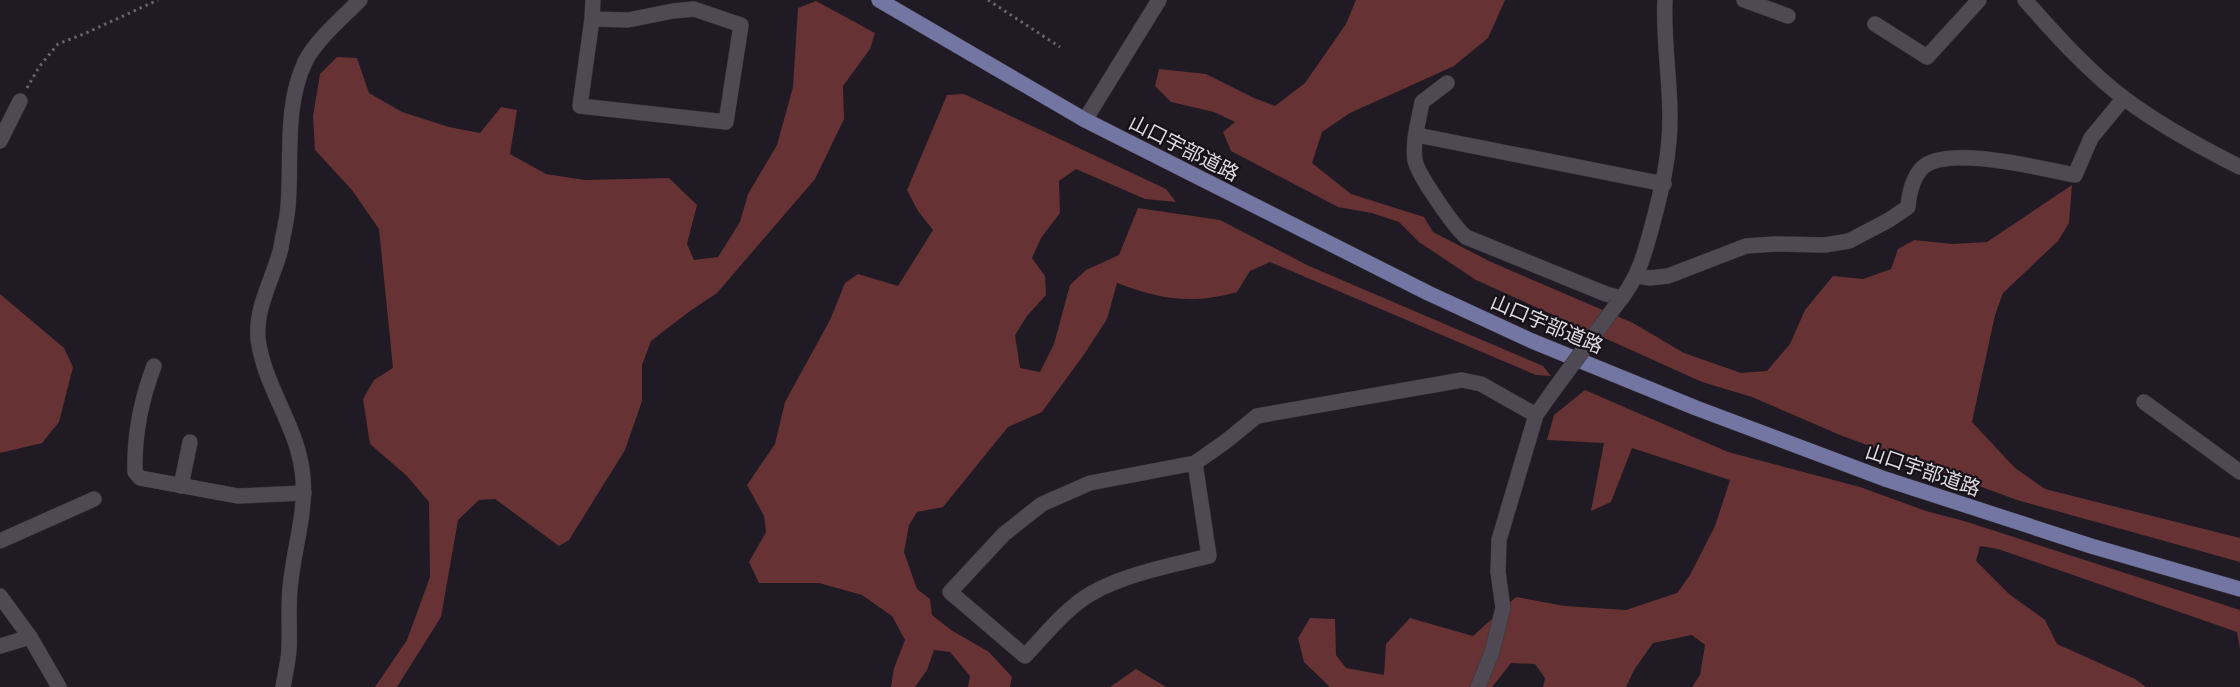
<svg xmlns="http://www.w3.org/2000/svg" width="2240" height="687" font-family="Jost,'Noto Sans JP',sans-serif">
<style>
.green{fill:#673233}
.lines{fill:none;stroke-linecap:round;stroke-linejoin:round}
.minor-casing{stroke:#38343b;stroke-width:16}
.tertiary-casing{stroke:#38343b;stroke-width:16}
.primary-casing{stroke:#38343b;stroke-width:16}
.path{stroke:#68646b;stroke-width:3;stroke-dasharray:2.5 4;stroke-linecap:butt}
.minor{stroke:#4f4953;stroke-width:15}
.tertiary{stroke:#4f4953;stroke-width:15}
.primary{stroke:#7375a3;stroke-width:15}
.minor-bridge-casing{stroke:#38343b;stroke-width:16;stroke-linecap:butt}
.minor-bridge{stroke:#4f4953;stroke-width:15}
.labels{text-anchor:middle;stroke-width:4.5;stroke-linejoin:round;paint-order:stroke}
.street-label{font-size:20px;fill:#dedbe0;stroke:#161119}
</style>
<rect width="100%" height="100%" fill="#1f1a23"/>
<g class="green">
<polygon points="1356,0 1505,0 1488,38 1454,66 1350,113 1322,132 1312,163 1351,194 1424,217 1433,232 1491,262 1633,323 1684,353 1741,373 1767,371 1790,344 1805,310 1833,276 1863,279 1891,269 1898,249 1914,240 1952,244 1987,242 2072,185 2069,223 2058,241 2003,293 1995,315 1972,422 2015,468 2045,489 2240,538 2240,562 2017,500 1840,435 1752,397 1702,382 1476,280 1419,242 1399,222 1372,213 1338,207 1231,151 1223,132 1235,122 1214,112 1171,102 1155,86 1159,69 1206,74 1254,98 1275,106 1305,83 1346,24"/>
<polygon points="816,1 875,33 870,49 843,86 844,119 815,179 717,293 690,311 651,341 642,365 642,401 625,450 569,540 559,546 495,499 479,500 458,520 441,617 397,687 375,687 407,640 430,577 429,502 407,476 370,444 363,399 374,380 393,368 379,229 352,190 315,150 313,116 320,74 337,57 357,58 369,93 402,112 449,127 480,133 501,107 517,110 510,154 546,174 585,180 669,178 697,205 687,244 694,260 718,257 740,222 748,194 777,145 793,87 798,8"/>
<path d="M964 94 1166 189 1176 202 1145 199 1076 169 1059 181 1060 213 1041 238 1032 258 1045 276 1046 295 1027 316 1015 335 1020 368 1040 372 1054 344 1070 285 1086 270 1119 255 1138 208 1220 220 1309 266 1543 366 1551 376 1536 375 1270 262 1250 271 1237 292C1191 305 1160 299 1117 283L1107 319 1085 353 1042 412 1008 427 943 507 917 512 909 525 904 552 917 589 930 599 932 615 951 630 989 652 1012 677 1010 687H968L970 676 950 652 934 650 927 670 915 687H891L894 668 905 640 892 616 862 595 819 583H759L749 562 766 532 764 516 747 485 775 444 785 402 830 320 845 283 858 274 898 286 933 230 918 211 907 190 947 95Z"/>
<polygon points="0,294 64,348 73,367 59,422 42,443 0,453"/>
<polygon points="1585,390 1728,452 1860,487 1926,511 1964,521 2240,610 2240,649 2237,632 1998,549 1980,546 1976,561 2009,594 2045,620 2057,644 2135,679 2146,687 1692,687 1700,675 1705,645 1692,635 1653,643 1634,670 1626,687 1543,687 1545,678 1535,664 1511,663 1492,687 1330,687 1304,662 1298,638 1310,618 1335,619 1336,655 1346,668 1384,675 1386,644 1410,618 1473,636 1516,597 1565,606 1626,610 1677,593 1690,575 1715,526 1730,480 1632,448 1611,502 1591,511 1604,443 1547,440 1554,415"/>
<polygon points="1136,669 1166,687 1110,687"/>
</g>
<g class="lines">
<defs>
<g id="minor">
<polyline points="1744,0 1788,16"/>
<polyline points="592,19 628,20 673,11 694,9 741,25 726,122 580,106 592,19 593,0"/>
<polyline points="1875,24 1927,57 1979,0"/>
<path d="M1447 83 1422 102C1419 120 1412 142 1415 160 1417 174 1455 228 1466 237L1606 294 1622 298"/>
<polyline points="1417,135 1664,184"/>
<polyline points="0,141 20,101"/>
<path d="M1637 276 1650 278 1668 276 1746 246 1775 244 1825 245 1849 241 1889 220 1908 207C1909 194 1912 179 1922 168 1947 144 2043 169 2075 175L2091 138 2124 98"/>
<path d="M1617 304C1638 279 1644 256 1652 226 1662 189 1670 155 1670 117 1670 78 1663 39 1665 0"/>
<path d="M154 366C141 400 134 435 135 472L140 478 238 496 304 493"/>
<polyline points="2144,402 2240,472"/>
<path d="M1195 463 1209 556C1173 565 1125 574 1092 593 1066 608 1046 634 1025 656L950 592 1004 534 1042 504 1090 483 1195 463 1225 442 1257 416 1462 380 1481 384 1536 415"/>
<polyline points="181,486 190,442"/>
<polyline points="0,541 94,499"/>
<polyline points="0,596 30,637 59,687"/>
<polyline points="0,646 30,637"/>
<path d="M283 687C285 675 288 662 289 650 290 630 288 609 290 589 293 551 306 516 303 478 299 427 265 390 258 339 255 307 274 277 281 248 283 234 287 220 288 207 292 159 284 107 305 62 315 41 344 16 360 0"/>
<polyline points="1478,687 1492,652 1503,608 1498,572 1499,540 1536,415 1553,391"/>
</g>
<g id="tertiary">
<path d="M2025 0C2056 35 2088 71 2125 99 2161 126 2200 147 2240 167"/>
<polyline points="1085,120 1159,0"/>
</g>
<polyline id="primary" points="879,0 1085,120 1428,293 1532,341 1696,408 1885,479 2091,546 2240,589"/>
</defs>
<use href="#minor" class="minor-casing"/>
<use href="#tertiary" class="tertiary-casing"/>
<use href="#primary" class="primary-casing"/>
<g class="path">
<polyline points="988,0 1060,47"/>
<polyline points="27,88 39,67 58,44 86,33 158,0"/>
</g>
<use href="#minor" class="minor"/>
<use href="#tertiary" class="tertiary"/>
<use href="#primary" class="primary"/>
<defs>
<polyline id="minor-bridge" points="1553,391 1617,304"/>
</defs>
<use href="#minor-bridge" class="minor-bridge-casing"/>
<use href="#minor-bridge" class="minor-bridge"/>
</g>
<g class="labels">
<g class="street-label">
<text transform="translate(1184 148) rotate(27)" y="7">山口宇部道路</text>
<text transform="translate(1547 324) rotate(23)" y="7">山口宇部道路</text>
<text transform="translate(1923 470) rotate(19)" y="7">山口宇部道路</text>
</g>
</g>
</svg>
